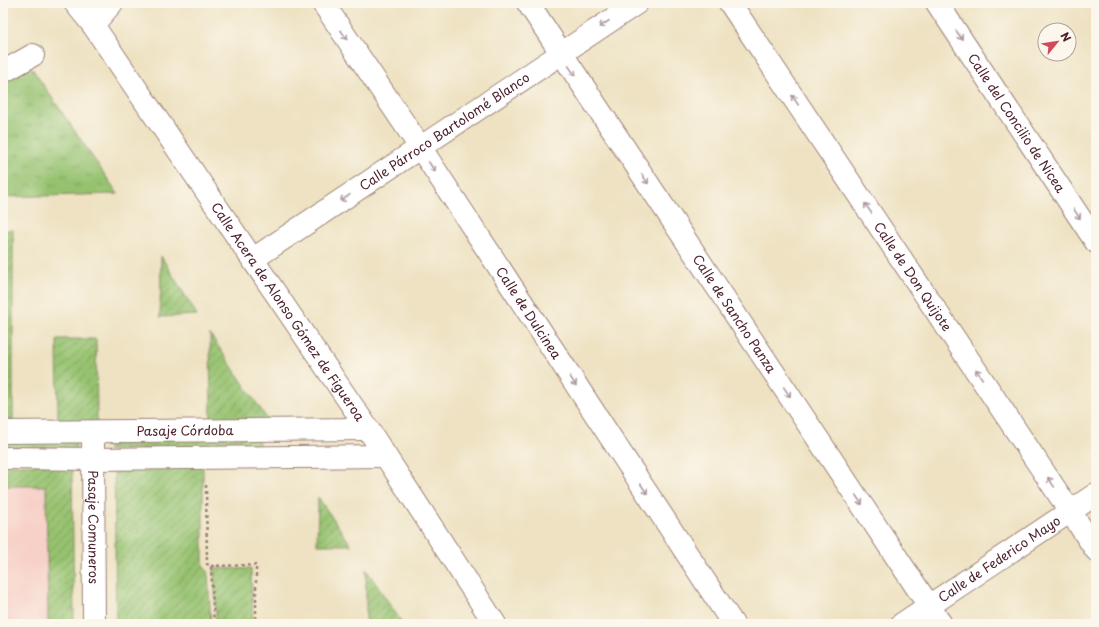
<svg xmlns="http://www.w3.org/2000/svg" width="1099" height="627" font-family="'Playpen Sans',sans-serif">
<style>
.built{fill:#f7d1c8}
.grass{fill:url(#grass-tufts);stroke:#70704e}
.garden{fill:url(#garden-furrows);stroke:#70704e}
.lines{fill:none;stroke-linecap:round;stroke-linejoin:round}
.minor-casing{stroke:#9c8076;stroke-width:24}
.path{stroke:#9c8076;stroke-width:2.5;stroke-dasharray:3 3;stroke-linecap:butt}
.minor{stroke:#fff;stroke-width:22}
.oneway{stroke:#ae9aa0}
.labels{text-anchor:middle;stroke-width:3;stroke-linejoin:round;paint-order:stroke}
.street-label{font-size:13px;fill:#4a1f2b;stroke:#fbf7ec}
</style>
<defs>
<pattern id="grass-tufts" width="24" height="20" patternUnits="userSpaceOnUse"><rect width="24" height="20" fill="#96c270"/><path d="M3 7l-1-3M5 7V3M7 7l1-3M15 17l-1-3M17 17v-4M19 17l1-3" fill="none" stroke="#7c9d5c"/></pattern>
<pattern id="garden-furrows" width="10" height="10" patternUnits="userSpaceOnUse"><rect width="10" height="10" fill="#96c270"/><path d="M-1 1l2-2M0 10L10 0M9 11l2-2" fill="none" stroke="#7c9d5c"/></pattern>
</defs>
<rect width="100%" height="100%" fill="#fbf7ec"/>
<filter id="ink" filterUnits="userSpaceOnUse"><feTurbulence type="fractalNoise" baseFrequency=".025" numOctaves="2"/><feDisplacementMap in="SourceGraphic" scale="8" xChannelSelector="R" yChannelSelector="G"/><feConvolveMatrix kernelMatrix="1 2 1 2 8 2 1 2 1" color-interpolation-filters="sRGB"/></filter>
<filter id="wash" filterUnits="userSpaceOnUse"><feTurbulence type="fractalNoise" baseFrequency=".012" numOctaves="4" result="noise"/><feDisplacementMap in="SourceGraphic" scale="16" xChannelSelector="R" yChannelSelector="G"/><feGaussianBlur stdDeviation="0.9" result="paint"/><feColorMatrix in="noise" values="0 0 0 0 0 0 0 0 0 0 0 0 0 0 0 0 0 1.4 0 .05"/><feComposite in="paint" operator="in"/></filter>
<g filter="url(#wash)">
<rect width="100%" height="100%" fill="#eee2c2"/>
<polygon class="built" points="46,485 48,624 3,624 3,486"/>
<polygon class="grass" points="31,67 118,194 3,197 3,80"/>
<g class="garden">
<rect x="3" y="230" width="10" height="193"/>
<polygon points="161,256 197,315 160,317"/>
<polygon points="210,334 270,423 211,423"/>
<polygon points="57,339 96,339 97,423 58,423"/>
<polygon points="259,437 259,447 108,450 108,440"/>
<rect x="3" y="439" width="73" height="9"/>
<polygon points="203,462 203,566 208,572 211,624 116,624 114,465"/>
<polygon points="72,464 74,624 48,624 46,486 3,486 3,465"/>
<polygon points="318,497 351,545 317,545"/>
<polygon points="214,568 251,569 253,624 216,624"/>
<polygon points="366,569 403,624 366,624"/>
</g>
</g>
<g filter="url(#ink)">
<g class="lines">
<defs>
<g id="minor">
<path id="s1" d="M75 3 93 25 368 429 495 624"/>
<path id="s2" d="M323 3 420 147 733 624"/>
<path id="s3" d="M528 3 941 624"/>
<path id="s4" d="M730 3 1096 550"/>
<path id="s5" d="M937 3 1096 242"/>
<polyline points="93,25 112,3"/>
<polyline points="3,72 33,55"/>
<path id="s6" d="M253 259 637 3"/>
<path id="s7" d="M3 432 368 429"/>
<path id="s8" d="M93 444 94 624"/>
<polyline points="3,458 93,459 385,456"/>
<path id="s9" d="M902 624 1096 494"/>
</g>
</defs>
<use href="#minor" class="minor-casing"/>
<g class="path">
<polyline points="206,485 207,564 211,566 214,624"/>
<polyline points="211,566 256,565 256,624"/>
</g>
<use href="#minor" class="minor"/>
</g>
<defs><path id="oneway-shaft" d="M-6 0H5M1.5-3L5.5 0L1.5 3" fill="none" stroke-width="1.6" stroke-linecap="round" stroke-linejoin="round"/></defs>
<g class="oneway">
<use href="#oneway-shaft" transform="translate(604 24) rotate(147)"/>
<use href="#oneway-shaft" transform="translate(344 35) rotate(56)"/>
<use href="#oneway-shaft" transform="translate(959 35) rotate(56)"/>
<use href="#oneway-shaft" transform="translate(572 71) rotate(56)"/>
<use href="#oneway-shaft" transform="translate(795 100) rotate(-124)"/>
<use href="#oneway-shaft" transform="translate(432 167) rotate(57)"/>
<use href="#oneway-shaft" transform="translate(645 179) rotate(56)"/>
<use href="#oneway-shaft" transform="translate(345 198) rotate(146)"/>
<use href="#oneway-shaft" transform="translate(868 208) rotate(-124)"/>
<use href="#oneway-shaft" transform="translate(1077 214) rotate(56)"/>
<use href="#oneway-shaft" transform="translate(979 374) rotate(-124)"/>
<use href="#oneway-shaft" transform="translate(573 381) rotate(57)"/>
<use href="#oneway-shaft" transform="translate(787 392) rotate(56)"/>
<use href="#oneway-shaft" transform="translate(1051 482) rotate(-124)"/>
<use href="#oneway-shaft" transform="translate(644 489) rotate(57)"/>
<use href="#oneway-shaft" transform="translate(859 500) rotate(56)"/>
</g>
</g>
<g class="labels">
<g class="street-label">
<text dy="5" stroke="none"><textPath href="#s5" startOffset="144">Calle del Concilio de Nicea</textPath></text>
<text dy="5" stroke="none"><textPath href="#s6" startOffset="230">Calle Párroco Bartolomé Blanco</textPath></text>
<text dy="5" stroke="none"><textPath href="#s4" startOffset="329">Calle de Don Quijote</textPath></text>
<text dy="5" stroke="none"><textPath href="#s1" startOffset="375">Calle Acera de Alonso Gómez de Figueroa</textPath></text>
<text dy="5" stroke="none"><textPath href="#s2" startOffset="372">Calle de Dulcinea</textPath></text>
<text dy="5" stroke="none"><textPath href="#s3" startOffset="373">Calle de Sancho Panza</textPath></text>
<text dy="5" stroke="none"><textPath href="#s7" startOffset="182">Pasaje Córdoba</textPath></text>
<text dy="5" stroke="none"><textPath href="#s8" startOffset="83">Pasaje Comuneros</textPath></text>
<text dy="5" stroke="none"><textPath href="#s9" startOffset="117">Calle de Federico Mayo</textPath></text>
</g>
</g>
<rect width="1099" height="627" fill="none" stroke="#fbf7ec" stroke-width="16"/>
<g transform="translate(1057 42) rotate(60)"><circle r="19" fill="#fbf7ec" stroke="#b4a19f"/>
<path d="M0-3L7 15L0 10L-7 15Z" fill="#d1495b"/>
<text y="-6" font-size="11" font-weight="bold" text-anchor="middle" fill="#4a1f2b">N</text>
</g>
</svg>
